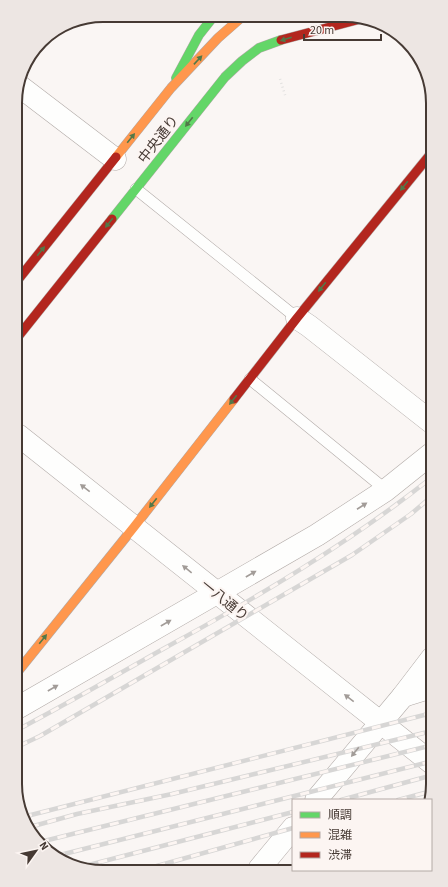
<svg xmlns="http://www.w3.org/2000/svg" width="448" height="887" font-family="'Source Sans 3','Noto Sans JP',sans-serif">
<style>
.lines{fill:none;stroke-linecap:round;stroke-linejoin:round}
.lane-casing{stroke:#b1aaa7;stroke-width:12}
.street-casing{stroke:#b1aaa7;stroke-width:23}
.fast-casing{stroke:#b1aaa7;stroke-width:10}
.slow-casing{stroke:#b1aaa7;stroke-width:10}
.jam-casing{stroke:#b1aaa7;stroke-width:10}
.path{stroke:#e2e1e0;stroke-width:2.5;stroke-dasharray:1 3;stroke-linecap:butt}
.lane{stroke:#fefefd;stroke-width:11}
.street{stroke:#fefefd;stroke-width:22}
.fast{stroke:#63d668;stroke-width:9}
.slow{stroke:#ff974d;stroke-width:9}
.jam{stroke:#b3261e;stroke-width:9}
.rail-casing{stroke:#d7d6d5;stroke-width:4.5}
.rail{stroke:#fcf5f2;stroke-width:3;stroke-dasharray:9;stroke-linecap:butt}
.oneway{fill:#527849}
.oneway2{fill:#a29c98}
.labels{text-anchor:middle;stroke-width:4;stroke-linejoin:round;paint-order:stroke}
.street-label{font-size:14px;fill:#463a34;stroke:#fcf5f2}
.rim{fill:none;stroke:#463a34;stroke-width:2}
</style>
<rect width="100%" height="100%" fill="#faf6f4"/>
<g class="lines">
<defs>
<g id="lane">
<polyline points="136,189 297,318"/>
<polyline points="250,379 386,490"/>
</g>
<g id="street">
<polyline points="18,85 115,159"/>
<polyline points="297,318 309,326 431,422"/>
<polyline points="18,435 433,764"/>
<polyline points="403,696 432,687"/>
<polyline points="19,707 317,535 386,490 431,454"/>
<polyline points="316,800 403,696 432,658"/>
<polyline points="259,869 293,828"/>
</g>
<g id="fast">
<polyline points="176,78 199,35 214,16"/>
<polyline points="112,219 225,77 242,61 259,48 281,40"/>
</g>
<g id="slow">
<polyline points="116,157 171,88 218,38 243,16"/>
<polyline points="19,670 134,527 234,399"/>
</g>
<g id="jam">
<polyline points="281,40 364,18"/>
<polyline points="17,281 116,157"/>
<polyline points="17,338 112,219"/>
<polyline points="234,399 297,318 429,156"/>
</g>
</defs>
<use href="#lane" class="lane-casing"/>
<use href="#street" class="street-casing"/>
<use href="#fast" class="fast-casing"/>
<use href="#slow" class="slow-casing"/>
<use href="#jam" class="jam-casing"/>
<polyline class="path" points="280,79 286,98"/>
<use href="#lane" class="lane"/>
<use href="#street" class="street"/>
<use href="#fast" class="fast"/>
<use href="#slow" class="slow"/>
<use href="#jam" class="jam"/>
<defs>
<g id="rail">
<path d="M19 729C68 703 115 676 163 649 256 598 348 544 431 478"/>
<polyline points="19,746 40,736 352,555 411,514 431,497"/>
<polyline points="341,800 433,775"/>
<polyline points="398,800 432,791"/>
<polyline points="23,817 432,713"/>
<polyline points="30,827 77,814 172,794 432,731"/>
<polyline points="40,842 433,745"/>
<polyline points="56,856 433,761"/>
<polyline points="81,867 293,812"/>
<polyline points="139,871 293,828"/>
</g>
</defs>
<use href="#rail" class="rail-casing"/>
<use href="#rail" class="rail"/>
</g>
<defs><path id="oneway-solid" d="M-6-.8H1V-3.2L6.5 0L1 3.2V.8H-6Z"/></defs>
<g class="oneway">
<use href="#oneway-solid" transform="translate(286 39) rotate(163)"/>
<use href="#oneway-solid" transform="translate(198 60) rotate(-47)"/>
<use href="#oneway-solid" transform="translate(189 122) rotate(128)"/>
<use href="#oneway-solid" transform="translate(131 138) rotate(-51)"/>
<use href="#oneway-solid" transform="translate(404 186) rotate(129)"/>
<use href="#oneway-solid" transform="translate(109 223) rotate(129)"/>
<use href="#oneway-solid" transform="translate(41 251) rotate(-51)"/>
<use href="#oneway-solid" transform="translate(322 287) rotate(129)"/>
<use href="#oneway-solid" transform="translate(233 400) rotate(128)"/>
<use href="#oneway-solid" transform="translate(153 503) rotate(128)"/>
<use href="#oneway-solid" transform="translate(43 639) rotate(-51)"/>
</g>
<g class="oneway2">
<use href="#oneway-solid" transform="translate(85 488) rotate(-142)"/>
<use href="#oneway-solid" transform="translate(362 506) rotate(-33)"/>
<use href="#oneway-solid" transform="translate(187 569) rotate(-141)"/>
<use href="#oneway-solid" transform="translate(251 574) rotate(-30)"/>
<use href="#oneway-solid" transform="translate(166 623) rotate(-30)"/>
<use href="#oneway-solid" transform="translate(53 688) rotate(-30)"/>
<use href="#oneway-solid" transform="translate(349 698) rotate(-142)"/>
<use href="#oneway-solid" transform="translate(355 752) rotate(129)"/>
</g>
<g class="labels">
<g class="street-label">
<text transform="translate(158 139) rotate(-52)" y="5">中央通り</text>
<text transform="translate(225 600) rotate(39)" y="5">一八通り</text>
</g>
</g>
<path d="M0 0H448V887H0ZM103 22H345A81 81 0 0 1 426 103V784A81 81 0 0 1 345 865H103A81 81 0 0 1 22 784V103A81 81 0 0 1 103 22Z" fill="#ede6e3" fill-rule="evenodd"/>
<path class="rim" d="M103 22H345A81 81 0 0 1 426 103V784A81 81 0 0 1 345 865H103A81 81 0 0 1 22 784V103A81 81 0 0 1 103 22Z"/>
<rect x="292" y="799" width="140" height="72" fill="#fcf5f2" stroke="#b3aaa6"/>
<rect x="300" y="812" width="20" height="6" fill="#63d668" stroke="#b3aaa6"/>
<text x="328" y="819" font-size="12" fill="#463a34">順調</text>
<rect x="300" y="832" width="20" height="6" fill="#ff974d" stroke="#b3aaa6"/>
<text x="328" y="839" font-size="12" fill="#463a34">混雑</text>
<rect x="300" y="852" width="20" height="6" fill="#b3261e" stroke="#b3aaa6"/>
<text x="328" y="859" font-size="12" fill="#463a34">渋滞</text>
<g transform="translate(36 851) rotate(57)" stroke="#fcf5f2" stroke-width="3" paint-order="stroke">
<path d="M0-3L7 15L0 10L-7 15Z" fill="#463a34"/>
<text y="-6" font-size="11" font-weight="bold" text-anchor="middle" fill="#463a34">N</text>
</g>
<path d="M304 34v6h77v-6" fill="none" stroke="#463a34" stroke-width="2"/>
<text x="310" y="34" font-size="12" fill="#463a34" stroke="#fcf5f2" stroke-width="3" paint-order="stroke">20 m</text>
</svg>
